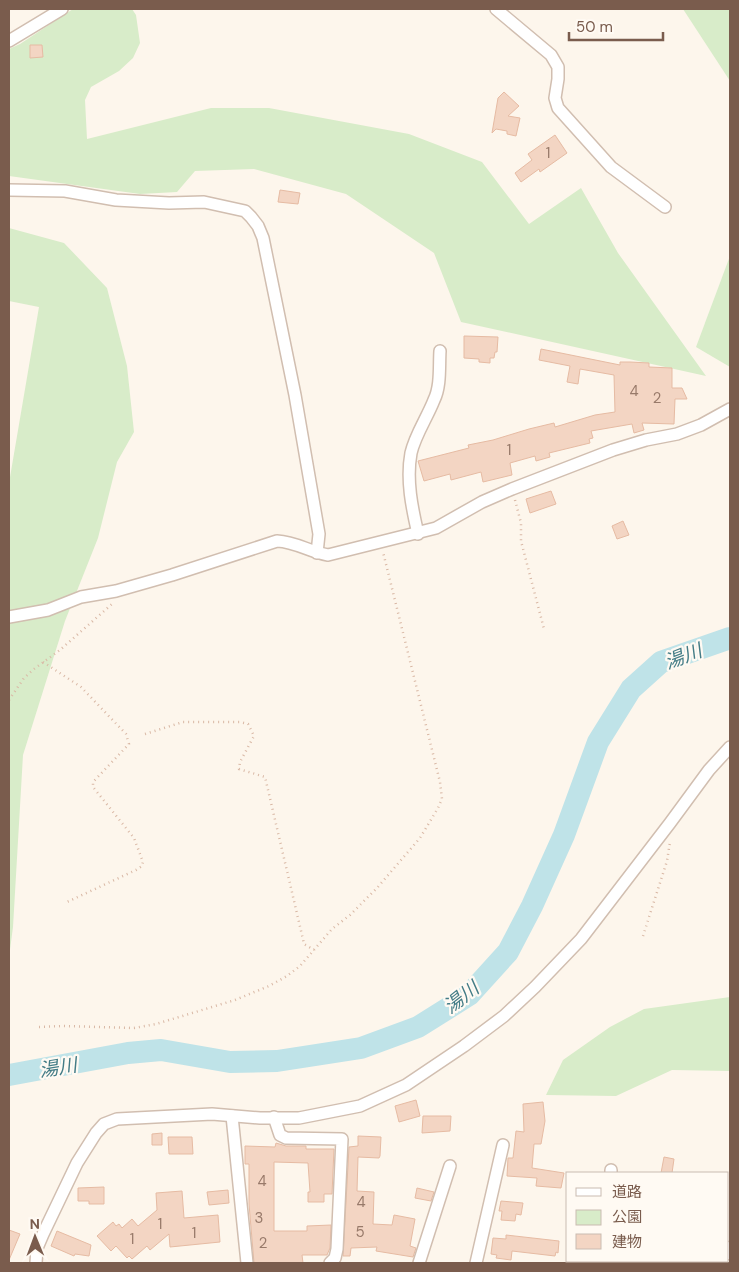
<svg xmlns="http://www.w3.org/2000/svg" width="739" height="1272" font-family="'DM Sans','Noto Sans JP',sans-serif">
<style>
.green{fill:#d8ecc9}
.lines{fill:none;stroke-linecap:round;stroke-linejoin:round}
.river{stroke:#bfe3e8;stroke-width:22}
.building{fill:#f3d5c3;stroke:#e6bba3}
.minor-casing{stroke:#d1beb0;stroke-width:14}
.secondary-casing{stroke:#d6c0b0;stroke-width:19}
.path{stroke:#d9b8a5;stroke-width:2.5;stroke-dasharray:1 4;stroke-linecap:butt}
.minor{stroke:#fff;stroke-width:11}
.secondary{stroke:#fff;stroke-width:16}
.labels{text-anchor:middle;stroke-width:4.5;stroke-linejoin:round;paint-order:stroke}
.number-label{font-size:15px;fill:#987a6a}
.water-label{font-size:19px;font-style:italic;fill:#437c86;stroke:#fffaf3}
</style>
<rect width="100%" height="100%" fill="#fdf6ec"/>
<g class="green">
<polygon points="73,9 132,9 136,15 140,43 133,58 119,71 91,87 85,100 87,139 211,108 269,108 409,134 482,162 529,224 581,188 618,253 706,376 461,322 434,253 346,194 254,169 195,171 177,192 140,194 9,176 9,49 20,44"/>
<polygon points="683,9 730,9 730,81"/>
<polygon points="9,228 64,243 107,288 127,366 134,432 117,462 98,538 65,621 23,755 13,927 9,957 9,483 39,307 9,301"/>
<polygon points="730,256 730,367 696,347"/>
<polygon points="730,997 730,1071 672,1070 616,1096 546,1095 563,1060 610,1027 644,1009"/>
</g>
<g class="lines">
<polyline class="river" points="9,1075 128,1053 161,1050 230,1062 277,1061 361,1048 418,1027 469,995 508,952 532,906 564,835 598,742 631,689 661,662 730,638"/>
</g>
<g class="building">
<polygon points="30,45 42,45 43,57 30,58"/>
<polygon points="504,92 519,106 508,116 520,118 516,136 507,134 507,131 496,129 492,133 498,98"/>
<polygon points="555,135 567,153 540,172 539,169 521,182 515,173 532,160 528,154"/>
<polygon points="280,190 300,193 298,204 278,202"/>
<polygon points="464,336 498,337 497,352 495,352 494,358 490,358 490,363 479,362 479,359 464,358"/>
<polygon points="541,349 620,365 620,362 630,362 649,363 649,367 672,368 672,388 682,388 687,399 675,399 674,424 642,423 644,430 634,433 632,424 591,431 593,438 589,439 590,443 549,453 550,457 536,461 535,456 510,463 512,475 483,482 481,472 451,480 450,474 424,481 418,461 469,448 468,445 493,440 529,429 554,423 555,427 595,415 615,412 614,375 580,369 578,384 567,382 570,366 539,360"/>
<polygon points="551,491 556,504 530,513 526,499"/>
<polygon points="623,521 629,535 617,539 612,526"/>
<polygon points="416,1100 420,1116 399,1122 395,1106"/>
<polygon points="543,1102 545,1121 541,1144 534,1144 532,1168 564,1173 561,1188 536,1186 537,1178 507,1176 508,1158 513,1158 516,1131 524,1132 523,1104"/>
<polygon points="423,1116 451,1116 450,1131 422,1133"/>
<polygon points="162,1133 162,1145 152,1145 152,1134"/>
<polygon points="358,1136 381,1137 380,1156 379,1158 358,1157 357,1191 374,1192 373,1224 392,1225 394,1215 415,1219 410,1246 416,1248 413,1257 376,1251 377,1247 351,1248 350,1256 343,1256 349,1147 358,1146"/>
<polygon points="168,1137 192,1137 193,1154 169,1154"/>
<polygon points="276,1143 286,1146 306,1146 306,1149 334,1149 332,1194 324,1194 324,1202 308,1202 308,1192 310,1192 308,1163 274,1162 274,1231 307,1231 307,1226 331,1225 330,1248 327,1255 302,1255 303,1263 254,1263 249,1204 249,1164 245,1164 245,1146 275,1147"/>
<polygon points="664,1157 674,1159 672,1173 661,1173"/>
<polygon points="104,1187 104,1204 89,1204 89,1201 78,1201 78,1188"/>
<polygon points="417,1188 434,1192 431,1201 415,1198"/>
<polygon points="228,1190 229,1203 209,1205 207,1192"/>
<polygon points="182,1191 184,1218 218,1215 220,1242 170,1247 169,1234 150,1250 147,1246 132,1259 129,1256 127,1258 116,1246 111,1251 97,1236 113,1222 116,1226 119,1224 122,1228 132,1219 138,1226 157,1210 156,1193"/>
<polygon points="501,1201 523,1203 521,1215 516,1214 515,1221 501,1220 502,1211 499,1211"/>
<polygon points="9,1230 20,1234 9,1260"/>
<polygon points="57,1231 91,1245 89,1256 75,1254 74,1256 51,1246"/>
<polygon points="506,1235 559,1241 558,1253 556,1252 555,1256 512,1251 511,1260 496,1258 497,1255 491,1254 493,1238 506,1239"/>
</g>
<g class="lines">
<defs>
<g id="minor">
<polyline points="496,9 551,55 558,67 558,79 555,98 558,108 611,167 665,207"/>
<polyline points="9,41 62,9"/>
<polyline points="9,190 65,191 116,200 169,203 204,202 245,211 251,217 258,226 263,238 295,395 319,534 317,553"/>
<path d="M418 534C412 508 406 480 411 453 415 435 427 418 434 400 441 386 439 366 440 351"/>
<path d="M9 617 48 610 81 597 116 591 172 575 277 541C297 542 309 552 328 555L436 528 482 502 512 489 613 450 646 440 677 434 701 425 730 409"/>
<polyline points="232,1116 247,1263"/>
<polyline points="274,1117 280,1135 286,1138 342,1139 337,1249 335,1258 330,1263"/>
<polyline points="611,1173 611,1170"/>
<polyline points="36,1263 37,1248 43,1234 77,1163 96,1133 104,1124 117,1119 212,1114 260,1118 299,1118 360,1106 406,1085 464,1046 504,1016 535,987 581,939 670,823 709,770 730,747"/>
<polyline points="419,1263 450,1166"/>
<polyline points="476,1263 503,1145"/>
<polyline points="599,1263 600,1261"/>
</g>
<g id="secondary">
<polyline points="728,1251 730,1250"/>
<polyline points="646,1263 663,1261"/>
</g>
</defs>
<use href="#minor" class="minor-casing"/>
<use href="#secondary" class="secondary-casing"/>
<g class="path">
<polyline points="515,500 521,523 521,541 544,629"/>
<polyline points="43,662 81,687 126,734 129,744 93,782 93,787 134,838 143,862 142,866 136,870 67,902"/>
<polyline points="9,700 24,678 34,669 60,650 112,604"/>
<polyline points="145,734 183,722 240,722 248,724 254,736 240,762 239,769 265,777 302,935 304,944 314,950"/>
<polyline points="643,936 667,861 670,842"/>
<polyline points="39,1027 63,1026 134,1028 156,1024 235,1000 269,986 287,976 300,966 332,929 350,915 377,888 420,838 438,808 442,799 440,782 383,552"/>
</g>
<use href="#minor" class="minor"/>
<use href="#secondary" class="secondary"/>
</g>
<g class="labels">
<g class="number-label">
<text x="548" y="158">1</text>
<text x="634" y="396">4</text>
<text x="657" y="403">2</text>
<text x="509" y="455">1</text>
<text x="262" y="1186">4</text>
<text x="361" y="1207">4</text>
<text x="259" y="1223">3</text>
<text x="160" y="1229">1</text>
<text x="360" y="1237">5</text>
<text x="194" y="1238">1</text>
<text x="132" y="1244">1</text>
<text x="263" y="1248">2</text>
</g>
<g class="water-label">
<text transform="translate(683 656) rotate(-21)" y="7">湯川</text>
<text transform="translate(461 997) rotate(-38)" y="7">湯川</text>
<text transform="translate(58 1067) rotate(-9)" y="7">湯川</text>
</g>
</g>
<rect width="739" height="1272" fill="none" stroke="#7a5c4d" stroke-width="20"/>
<rect x="566" y="1172" width="162" height="90" fill="#fffaf3" stroke="#cabbb1"/>
<rect x="576" y="1188" width="25" height="8" fill="#ffffff" stroke="#cabbb1"/>
<text x="612" y="1197" font-size="15" fill="#7a5c4d">道路</text>
<rect x="576" y="1210" width="25" height="15" fill="#d8ecc9" stroke="#cabbb1"/>
<text x="612" y="1222" font-size="15" fill="#7a5c4d">公園</text>
<rect x="576" y="1234" width="25" height="15" fill="#f3d5c3" stroke="#cabbb1"/>
<text x="612" y="1247" font-size="15" fill="#7a5c4d">建物</text>
<g transform="translate(35 1237) rotate(359)" stroke="#fffaf3" stroke-width="4" paint-order="stroke">
<path d="M0-4L9 19L0 12L-9 19Z" fill="#7a5c4d"/>
<text y="-8" font-size="14" font-weight="bold" text-anchor="middle" fill="#7a5c4d">N</text>
</g>
<path d="M569 32v8h94v-8" fill="none" stroke="#7a5c4d" stroke-width="2.5"/>
<text x="576" y="32" font-size="15" fill="#7a5c4d" stroke="#fffaf3" stroke-width="4" paint-order="stroke">50 m</text>
</svg>
